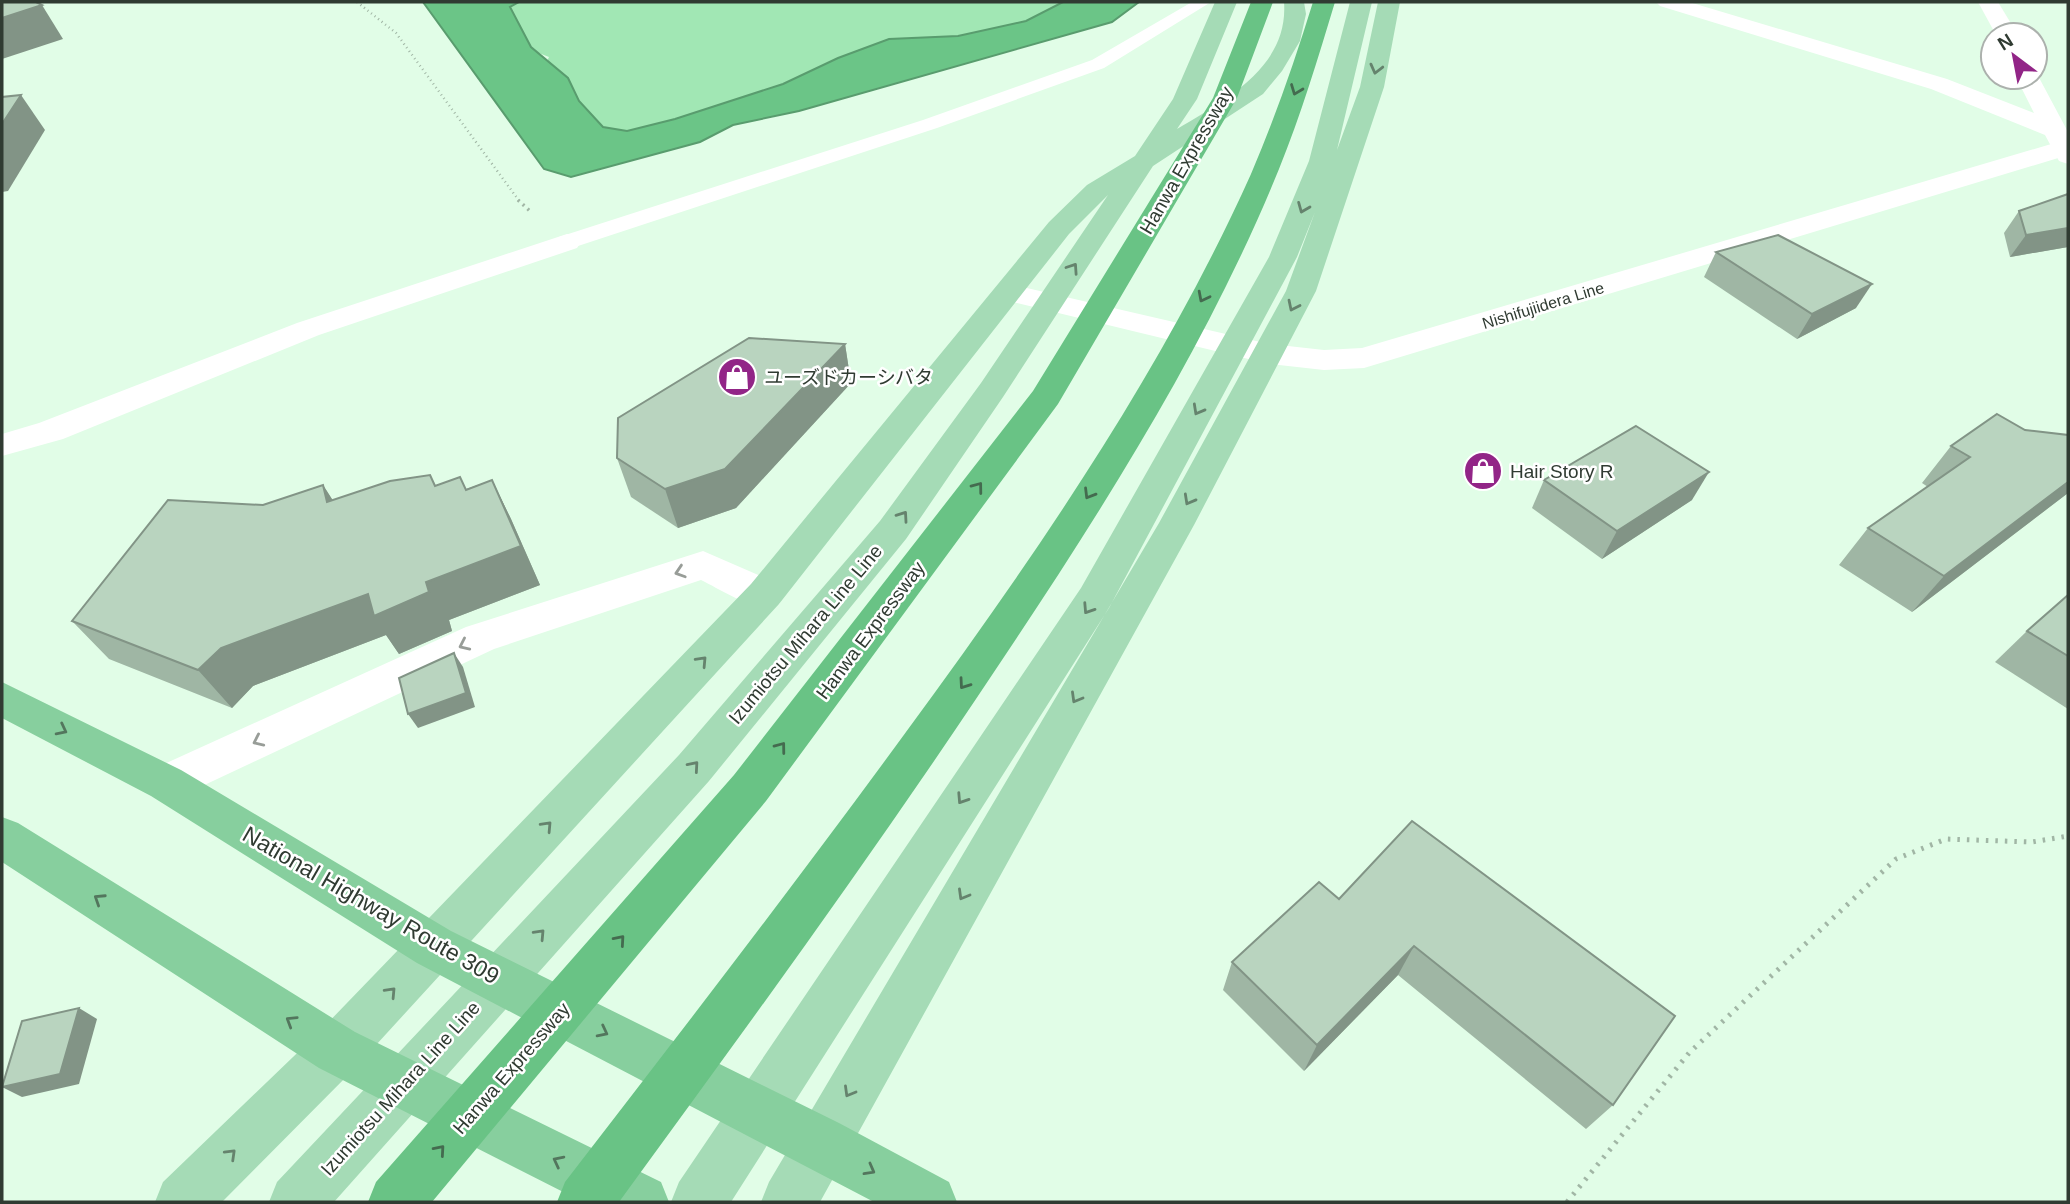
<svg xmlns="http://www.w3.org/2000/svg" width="2070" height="1204" font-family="Arial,'Noto Sans JP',sans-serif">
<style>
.green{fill:#a1e7b4}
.water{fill:#6bc587;stroke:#599c6e;stroke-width:2}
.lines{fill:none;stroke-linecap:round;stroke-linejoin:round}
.path-far2{stroke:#a1b6a5;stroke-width:2.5;stroke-dasharray:1 3.5;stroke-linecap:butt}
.path-far1{stroke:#a1b6a5;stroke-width:3.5;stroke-dasharray:2 4.5;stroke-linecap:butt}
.path{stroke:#a1b6a5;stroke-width:5;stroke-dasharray:2.5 7;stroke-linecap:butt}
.service{fill:#fff;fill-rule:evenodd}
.minor{fill:#fff;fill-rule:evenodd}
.secondary{fill:#fff;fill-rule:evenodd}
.primary{fill:#a5dbb6;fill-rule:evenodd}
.trunk{fill:#87cf9e;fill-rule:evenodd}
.motorway{fill:#69c385;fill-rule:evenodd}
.wall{fill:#9fb6a4}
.shaded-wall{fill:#829486}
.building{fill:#b9d4bf;stroke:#829486;stroke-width:2}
.oneway{stroke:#65836d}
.oneway2{stroke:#446b4f}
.oneway3{stroke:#989d98}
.oneway4{stroke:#53765d}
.labels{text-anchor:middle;stroke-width:5;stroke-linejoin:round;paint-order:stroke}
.far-street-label{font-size:16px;fill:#303b32;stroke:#fff}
.street-label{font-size:19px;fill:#303b32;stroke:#fff}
.poi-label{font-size:19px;fill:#303b32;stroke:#fff;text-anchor:start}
.near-street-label{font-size:23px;fill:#303b32;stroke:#fff}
</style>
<rect width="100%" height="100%" fill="#e1fde7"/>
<polygon class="green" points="495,2 1069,2 1014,27 813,75 639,136 574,127 540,76 549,57 508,41"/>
<polygon class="water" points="423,2 519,2 510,7 531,47 568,78 579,101 603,127 627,131 675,119 783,84 838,58 889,39 958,36 1026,21 1063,2 1139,2 1112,22 799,111 733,125 700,142 571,177 544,169"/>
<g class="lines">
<polyline class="path-far2" points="357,2 396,33 520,202"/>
<polyline class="path-far1" points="518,200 531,212"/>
<polyline class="path" points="1567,1202 1689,1053 1896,859 1946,839 2032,842 2068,836"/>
<polygon class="service" points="1192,2 1211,2 1104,68 937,128 575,247 567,249 556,242 559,237 923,120 1092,60"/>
<g class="minor">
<polygon points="1656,2 1689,2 1947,79 2034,113 2016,77 2035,77 2036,72 2068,132 2068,164 2059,161 2045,135 1931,89 1660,6"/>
<polygon points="1978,2 1998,2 2018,35 1996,35"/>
<polygon points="567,234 577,236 581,242 577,248 319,335 63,439 2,456 2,434 39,423 297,323"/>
<path d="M703 551 779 584 784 594 779 604C752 612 724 591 701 580L494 649 181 796 166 802 151 796 144 783 151 770 466 627Z"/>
</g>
<polygon class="secondary" points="2068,139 2068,155 1364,368 1324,370 1269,364 1000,299 995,293 1000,287 1010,284 1269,344 1324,350 1362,348"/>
<g class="primary">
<path d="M1215 2H1237L1197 99 1177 129C1225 100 1289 67 1284 2H1304L1306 14 1300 41 1282 71 1263 94 1153 166 1003 397 906 539 709 781 334 1202H269L277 1182 679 755 880 521 981 383 1108 195 1069 234 779 604 355 1068 222 1202H155L163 1182 319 1032 751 584 1049 222 1087 185 1135 156 1173 99Z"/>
<polygon points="1350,2 1372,2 1337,150 1360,87 1378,2 1400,2 1384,87 1316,291 1194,525 820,1202 761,1202 769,1182 1159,523 1286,291 1315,212 1297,257 1109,608 731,1202 671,1202 679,1182 1081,588 1269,257 1309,161"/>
</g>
<g class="trunk">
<polygon points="2,682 181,770 451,931 839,1123 949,1182 957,1202 874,1202 417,963 151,796 2,718"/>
<polygon points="2,817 18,823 355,1032 661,1182 669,1202 583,1202 319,1068 2,862"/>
</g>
<g class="motorway">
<polygon points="1251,2 1273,2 1237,98 1058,404 766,801 432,1202 368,1202 376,1182 734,775 1033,391 1213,98"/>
<path d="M1313 2H1335C1318 58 1301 115 1279 169 1203 356 1090 529 978 696 863 868 741 1035 619 1202H557L565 1182C680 1033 795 884 906 732 1035 556 1161 374 1251 174 1275 118 1295 60 1313 2Z"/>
</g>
</g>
<g class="wall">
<polygon points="2068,194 2068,247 2010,257 2004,233 2019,211"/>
<polygon points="1716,252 1856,308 1797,339 1704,277"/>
<polygon points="845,344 851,383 736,508 678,528 631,497 617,458"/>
<polygon points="2025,430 2068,435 2068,493 1912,612 1839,565 1868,528 1928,487 1922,483 1951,446"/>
<polygon points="430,475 436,486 460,477 466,489 492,480 511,519 540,585 449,620 452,631 399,654 386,635 253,686 232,708 109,659 72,621 263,505 323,485 333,501"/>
<polygon points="1544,480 1692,500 1602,559 1532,508"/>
<polygon points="2068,595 2068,709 1995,662 2027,631"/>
<polygon points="1412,821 1613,1105 1586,1129 1398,975 1304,1071 1223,990 1232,962 1339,899"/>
</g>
<g class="shaded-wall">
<polygon points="42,5 63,39 2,59 2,18"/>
<polygon points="21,95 45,130 8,191 2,192 2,124"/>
<polygon points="2068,228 2068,247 2010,257 2026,235"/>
<polygon points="1872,284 1856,308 1797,339 1812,314"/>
<polygon points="845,344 851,383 736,508 678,528 665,489"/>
<polygon points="1709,472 1692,500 1602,559 1617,531"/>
<polygon points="492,480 511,519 540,585 449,620 452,631 399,654 386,635 253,686 232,708 198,670 221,648 368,594 426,582"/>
<polygon points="2068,482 2068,493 1912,612 1944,576"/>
<polygon points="323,485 348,524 327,502"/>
<polygon points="454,653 463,667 475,707 418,728 408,714"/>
<polygon points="1414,946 1398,975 1304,1071 1317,1045"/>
<polygon points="79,1008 97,1019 79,1084 22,1097 2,1087"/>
</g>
<g class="building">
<polygon points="2,2 36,2 42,5 2,18"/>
<polygon points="21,95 2,124 2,97"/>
<polygon points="2068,194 2068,228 2026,235 2019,211"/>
<polygon points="1778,235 1872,284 1812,314 1716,252"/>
<polygon points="749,338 845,344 725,469 665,489 617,458 618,418"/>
<polygon points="1997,414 2025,430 2068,435 2068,482 1944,576 1868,528 1970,457 1951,446"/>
<polygon points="1636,426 1709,472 1617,531 1544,480"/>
<polygon points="430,475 435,486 460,477 466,490 492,480 521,546 426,582 429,592 374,616 368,594 221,648 198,670 72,621 168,500 263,505 323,485 327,502 390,481"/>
<polygon points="2068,595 2068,656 2027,631"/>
<polygon points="454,653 466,693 408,714 399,678"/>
<polygon points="1412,821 1675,1016 1613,1105 1414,946 1317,1045 1232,962 1319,882 1339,899"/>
<polygon points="79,1008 60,1074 2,1087 22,1021"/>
</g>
<defs><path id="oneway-chevron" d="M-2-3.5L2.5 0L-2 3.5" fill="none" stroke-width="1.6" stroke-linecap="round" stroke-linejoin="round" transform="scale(1.75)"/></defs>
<g class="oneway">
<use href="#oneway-chevron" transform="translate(1376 69) rotate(104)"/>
<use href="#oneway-chevron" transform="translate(1303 208) rotate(112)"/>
<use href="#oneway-chevron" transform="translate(1073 268) rotate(-56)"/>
<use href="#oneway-chevron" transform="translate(1293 306) rotate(116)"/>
<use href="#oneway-chevron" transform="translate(1198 410) rotate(119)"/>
<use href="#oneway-chevron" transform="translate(1189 500) rotate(119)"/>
<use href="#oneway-chevron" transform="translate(903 516) rotate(-55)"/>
<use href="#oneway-chevron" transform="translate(1088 609) rotate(123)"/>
<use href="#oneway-chevron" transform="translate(702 661) rotate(-47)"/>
<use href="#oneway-chevron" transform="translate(1076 698) rotate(120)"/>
<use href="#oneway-chevron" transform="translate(694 766) rotate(-49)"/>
<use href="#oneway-chevron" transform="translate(962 799) rotate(123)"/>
<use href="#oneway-chevron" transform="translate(547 826) rotate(-47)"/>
<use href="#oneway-chevron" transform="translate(963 895) rotate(120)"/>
<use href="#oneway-chevron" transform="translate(540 934) rotate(-47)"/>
<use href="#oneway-chevron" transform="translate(391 992) rotate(-47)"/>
<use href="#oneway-chevron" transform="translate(849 1092) rotate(120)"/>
<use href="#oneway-chevron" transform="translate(231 1154) rotate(-44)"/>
</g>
<g class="oneway2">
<use href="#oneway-chevron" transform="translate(1296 90) rotate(111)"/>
<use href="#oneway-chevron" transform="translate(1203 297) rotate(117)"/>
<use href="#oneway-chevron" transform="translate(978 487) rotate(-53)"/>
<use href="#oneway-chevron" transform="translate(1089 494) rotate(121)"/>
<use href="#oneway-chevron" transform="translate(964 684) rotate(125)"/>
<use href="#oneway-chevron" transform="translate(781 747) rotate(-53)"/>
<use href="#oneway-chevron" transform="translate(620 940) rotate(-49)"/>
<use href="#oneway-chevron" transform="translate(440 1150) rotate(-49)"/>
</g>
<g class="oneway3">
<use href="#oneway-chevron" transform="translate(680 572) rotate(162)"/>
<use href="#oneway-chevron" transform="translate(464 645) rotate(155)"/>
<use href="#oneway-chevron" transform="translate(258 741) rotate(155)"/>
</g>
<g class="oneway4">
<use href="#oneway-chevron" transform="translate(62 730) rotate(27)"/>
<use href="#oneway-chevron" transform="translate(99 899) rotate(-147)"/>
<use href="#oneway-chevron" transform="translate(291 1021) rotate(-148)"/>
<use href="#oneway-chevron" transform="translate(603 1032) rotate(27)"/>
<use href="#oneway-chevron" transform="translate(558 1161) rotate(-153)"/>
<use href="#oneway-chevron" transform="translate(870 1170) rotate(29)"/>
</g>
<defs>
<symbol id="shop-disc" viewBox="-11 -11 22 22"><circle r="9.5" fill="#922587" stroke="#fff"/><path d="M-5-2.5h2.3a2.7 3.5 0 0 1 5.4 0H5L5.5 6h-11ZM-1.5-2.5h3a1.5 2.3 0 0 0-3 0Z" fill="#fff"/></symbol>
</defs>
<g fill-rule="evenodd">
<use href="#shop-disc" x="715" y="355" width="44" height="44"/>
<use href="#shop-disc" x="1461" y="449" width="44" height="44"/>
</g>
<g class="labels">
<g class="far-street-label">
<text transform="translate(1543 305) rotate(-17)" y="6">Nishifujiidera Line</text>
</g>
<g class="street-label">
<text transform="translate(1186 160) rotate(-60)" y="7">Hanwa Expressway</text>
<text transform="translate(870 630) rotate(-53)" y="7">Hanwa Expressway</text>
<text transform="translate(805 634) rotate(-50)" y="7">Izumiotsu Mihara Line Line</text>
<text transform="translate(511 1068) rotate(-49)" y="7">Hanwa Expressway</text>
<text transform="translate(400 1088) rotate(-48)" y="7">Izumiotsu Mihara Line Line</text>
</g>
<g class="poi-label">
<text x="764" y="384">ユーズドカーシバタ</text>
<text x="1510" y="478">Hair Story R</text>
</g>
<g class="near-street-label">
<text transform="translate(371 905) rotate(30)" y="8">National Highway Route 309</text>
</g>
</g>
<rect width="2070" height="1204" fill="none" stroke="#303b32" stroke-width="7"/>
<g transform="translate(2014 56) rotate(328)"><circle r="33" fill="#ffffff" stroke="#acb1ad" stroke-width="2"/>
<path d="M0-5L12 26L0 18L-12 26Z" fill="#922587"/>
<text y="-10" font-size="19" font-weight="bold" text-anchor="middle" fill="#303b32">N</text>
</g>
</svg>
